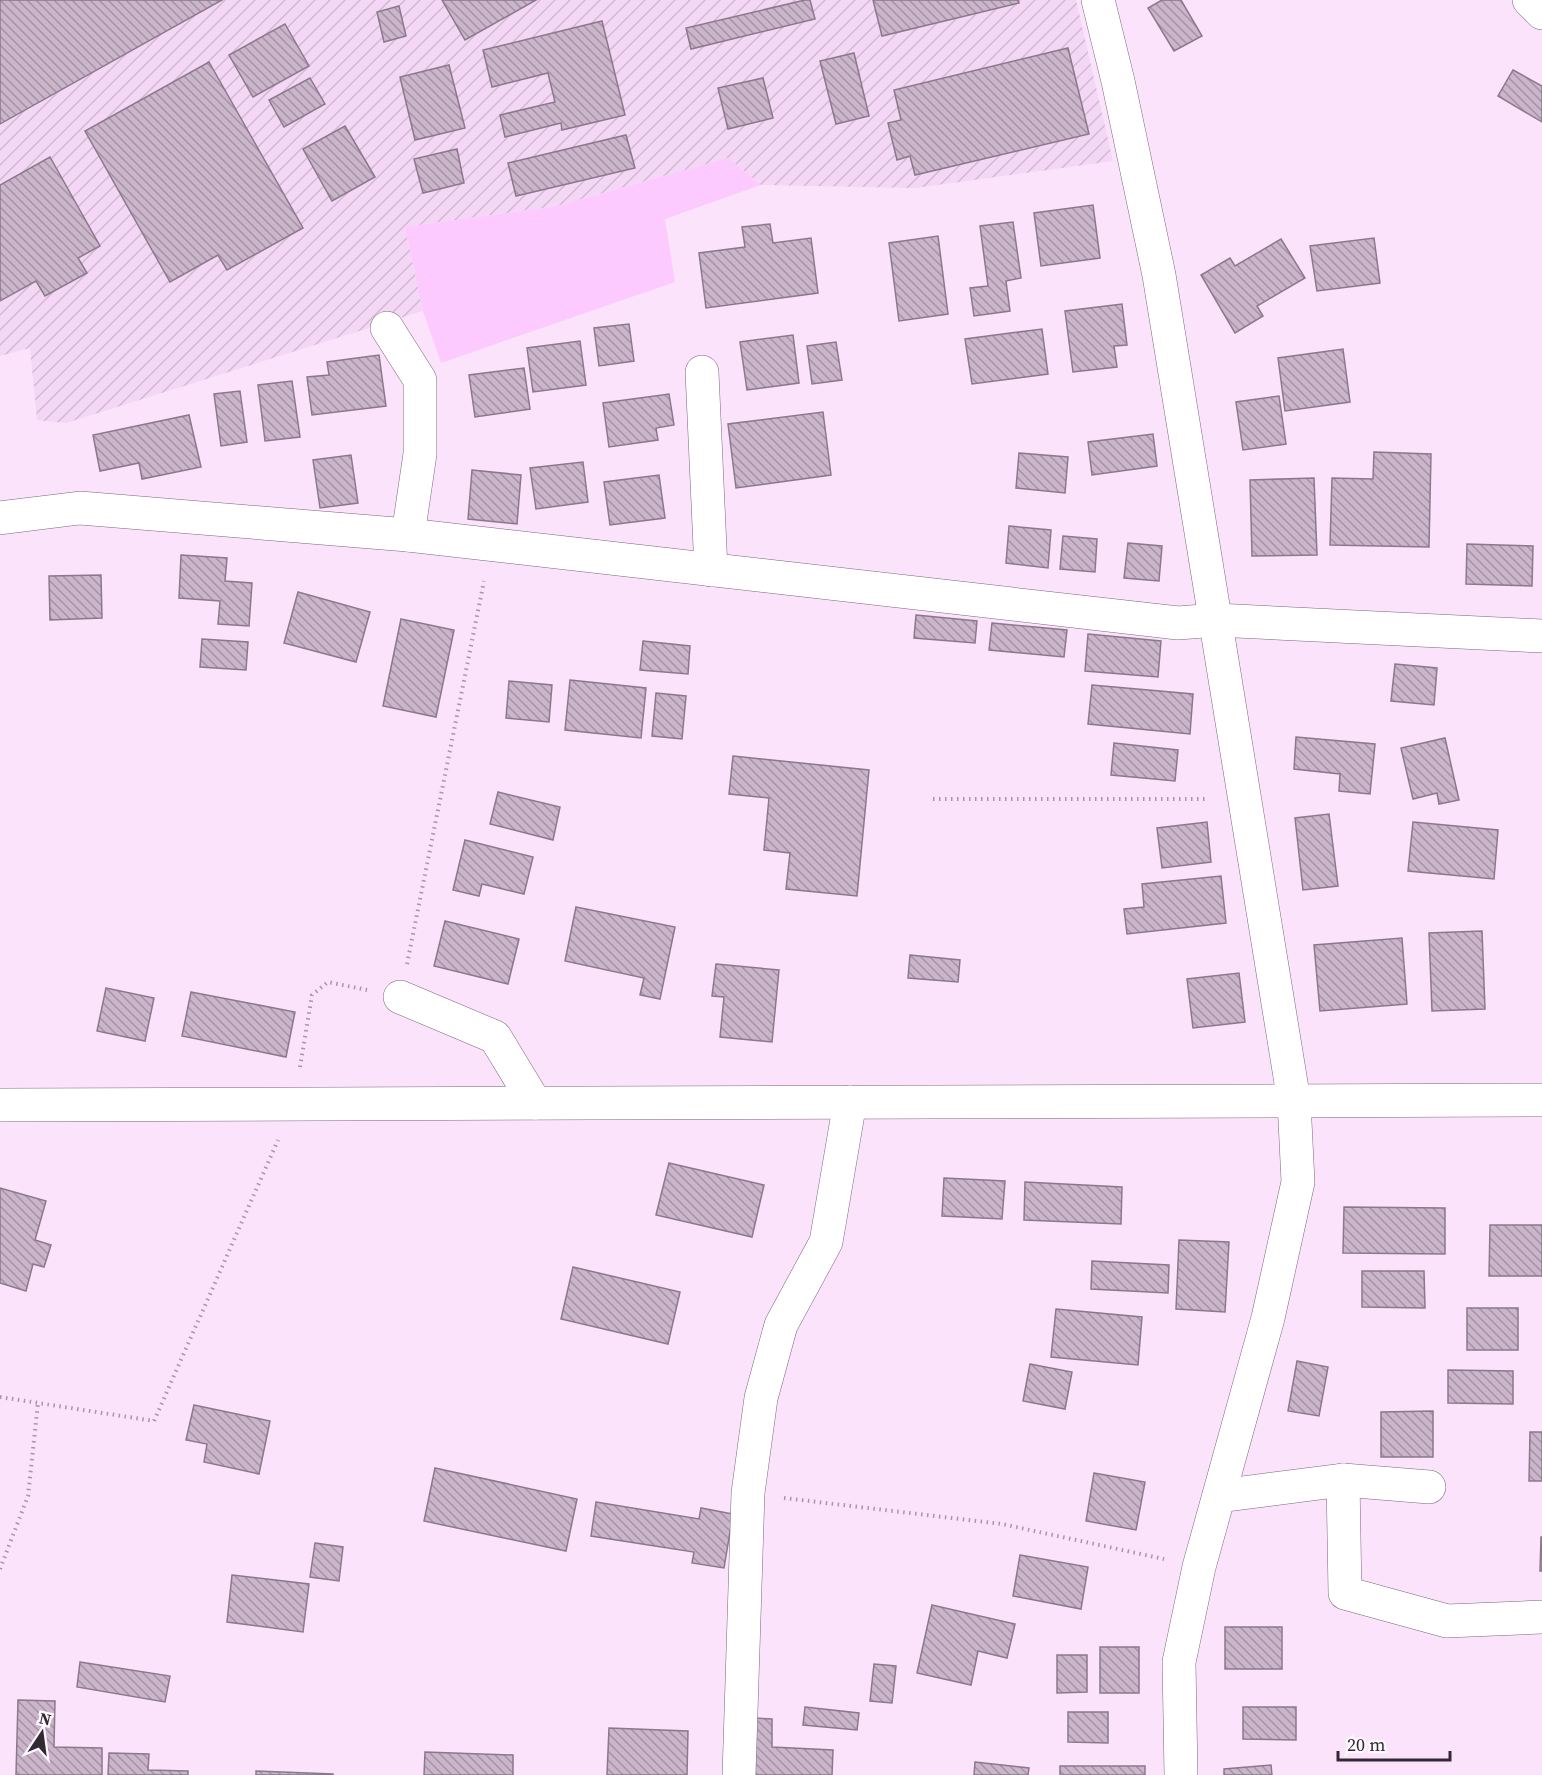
<svg xmlns="http://www.w3.org/2000/svg" width="1542" height="1775" font-family="'Source Serif 4',serif">
<style>
.industrial{fill:url(#industrial-furrows)}
.garden{fill:#fdcaff}
.building{fill:url(#building-back-hatch);stroke:#8c788c;stroke-width:1.5}
.lines{fill:none;stroke-linecap:round;stroke-linejoin:round}
.minor-casing{stroke:#7a677b;stroke-width:34}
.tertiary-casing{stroke:#7a677b;stroke-width:34}
.path{stroke:#a796a7;stroke-width:4;stroke-dasharray:1.5 4.5;stroke-linecap:butt}
.minor{stroke:#fff;stroke-width:33}
.tertiary{stroke:#fff;stroke-width:33}
</style>
<defs>
<pattern id="industrial-furrows" width="10" height="10" patternUnits="userSpaceOnUse" patternTransform="scale(1.5)"><rect width="10" height="10" fill="#f3d7f4"/><path d="M-1 1l2-2M0 10L10 0M9 11l2-2" fill="none" stroke="#d1b9d2"/></pattern>
<pattern id="building-back-hatch" width="6" height="6" patternUnits="userSpaceOnUse" patternTransform="scale(1.5)"><rect width="6" height="6" fill="#cbb5cb"/><path d="M-1 5l2 2M0 0l6 6M5-1l2 2" fill="none" stroke="#a593a5"/></pattern>
</defs>
<rect width="100%" height="100%" fill="#fbe4fb"/>
<polygon class="industrial" points="0,0 1076,0 1113,161 915,188 761,185 728,158 557,206 405,227 423,311 66,423 37,420 30,348 0,356"/>
<polygon class="garden" points="728,158 761,185 665,219 675,282 441,363 423,311 405,227 557,206"/>
<g class="building">
<polygon points="0,0 222,0 0,124"/>
<polygon points="442,0 536,0 465,40"/>
<polygon points="805,0 810,0 815,19 691,49 686,28"/>
<polygon points="873,0 1018,0 1019,3 882,36"/>
<polygon points="1162,0 1181,0 1202,36 1174,51 1148,8"/>
<polygon points="399,6 406,36 384,42 377,12"/>
<polygon points="602,21 625,115 562,130 561,123 505,137 500,115 555,102 548,73 492,87 483,50"/>
<polygon points="285,24 309,66 253,97 229,55"/>
<polygon points="1068,48 1089,134 915,175 910,156 897,160 888,123 901,120 894,90"/>
<polygon points="854,53 869,116 836,124 820,61"/>
<polygon points="209,62 303,228 227,270 218,255 170,282 85,131"/>
<polygon points="449,65 465,128 415,140 400,77"/>
<polygon points="1513,70 1542,86 1542,122 1498,96"/>
<polygon points="310,78 325,104 284,127 269,100"/>
<polygon points="763,78 773,118 728,129 718,88"/>
<polygon points="345,126 375,177 332,201 303,149"/>
<polygon points="626,135 635,168 516,196 508,163"/>
<polygon points="457,149 464,183 423,193 414,159"/>
<polygon points="50,157 100,246 78,258 87,273 45,296 36,281 0,301 0,185"/>
<polygon points="1093,205 1100,258 1041,266 1034,213"/>
<polygon points="1013,222 1021,278 1006,281 1010,311 974,316 970,288 988,286 980,226"/>
<polygon points="770,224 773,243 811,238 818,293 706,308 699,253 745,247 742,227"/>
<polygon points="938,236 948,314 899,321 889,243"/>
<polygon points="1374,238 1380,283 1317,291 1310,246"/>
<polygon points="1281,239 1305,278 1257,306 1263,316 1235,333 1201,275 1230,258 1235,266"/>
<polygon points="1122,304 1127,345 1114,346 1117,367 1073,372 1065,311"/>
<polygon points="629,324 634,361 599,366 594,328"/>
<polygon points="1042,329 1048,374 972,384 965,339"/>
<polygon points="793,335 799,383 747,390 740,342"/>
<polygon points="580,341 586,385 533,392 527,348"/>
<polygon points="836,342 842,380 812,384 807,346"/>
<polygon points="1343,349 1350,402 1285,411 1278,358"/>
<polygon points="379,355 386,406 312,415 307,377 329,375 327,362"/>
<polygon points="524,368 530,409 475,417 469,375"/>
<polygon points="292,381 300,437 265,441 258,385"/>
<polygon points="240,391 247,442 221,446 214,394"/>
<polygon points="669,394 674,425 656,428 658,440 609,447 603,403"/>
<polygon points="1279,396 1286,444 1243,450 1236,402"/>
<polygon points="823,412 831,475 736,488 728,424"/>
<polygon points="189,415 201,467 142,479 139,463 100,471 93,435"/>
<polygon points="1153,434 1157,466 1092,475 1088,442"/>
<polygon points="1374,452 1431,454 1429,547 1330,545 1332,478 1373,479"/>
<polygon points="1019,453 1068,457 1065,493 1016,488"/>
<polygon points="351,455 358,503 320,508 313,460"/>
<polygon points="583,462 588,502 536,509 530,468"/>
<polygon points="472,470 521,475 517,524 468,519"/>
<polygon points="659,475 665,518 610,525 604,482"/>
<polygon points="1314,478 1317,555 1252,556 1250,480"/>
<polygon points="1009,526 1051,530 1048,568 1006,563"/>
<polygon points="1063,536 1097,539 1095,572 1060,569"/>
<polygon points="1128,543 1162,546 1159,581 1124,578"/>
<polygon points="1467,544 1533,546 1532,586 1466,584"/>
<polygon points="181,555 227,558 225,581 252,583 249,626 218,624 220,601 179,598"/>
<polygon points="101,575 102,618 50,620 49,576"/>
<polygon points="298,592 370,612 356,662 284,643"/>
<polygon points="916,615 977,621 975,643 914,638"/>
<polygon points="401,619 454,630 436,717 383,706"/>
<polygon points="992,623 1067,630 1064,657 989,650"/>
<polygon points="1088,634 1161,641 1158,677 1085,671"/>
<polygon points="202,639 248,642 246,670 200,667"/>
<polygon points="643,641 690,646 688,674 640,670"/>
<polygon points="1395,664 1437,668 1434,705 1391,701"/>
<polygon points="570,680 646,688 641,738 565,730"/>
<polygon points="509,681 552,685 549,722 506,718"/>
<polygon points="1092,685 1193,694 1190,734 1088,724"/>
<polygon points="656,693 686,696 682,739 652,736"/>
<polygon points="1296,737 1375,744 1370,794 1339,791 1340,774 1294,769"/>
<polygon points="1445,738 1459,800 1439,804 1437,793 1413,799 1401,748"/>
<polygon points="1114,743 1178,750 1175,781 1111,775"/>
<polygon points="733,756 869,770 857,896 786,889 790,853 764,850 769,798 729,794"/>
<polygon points="498,792 560,807 553,840 490,824"/>
<polygon points="1329,814 1338,886 1303,890 1295,818"/>
<polygon points="1207,822 1211,862 1162,868 1157,828"/>
<polygon points="1413,822 1498,830 1494,879 1408,871"/>
<polygon points="465,840 533,857 524,894 482,884 479,896 453,890"/>
<polygon points="1221,876 1226,923 1127,934 1124,909 1144,907 1142,884"/>
<polygon points="576,907 675,927 660,999 640,995 644,978 565,961"/>
<polygon points="445,921 519,939 508,984 434,966"/>
<polygon points="1482,931 1485,1009 1432,1011 1429,933"/>
<polygon points="1402,938 1407,1004 1320,1011 1314,945"/>
<polygon points="910,955 960,960 958,982 908,978"/>
<polygon points="716,964 779,970 772,1042 720,1037 724,997 712,996"/>
<polygon points="1239,973 1245,1022 1193,1028 1187,979"/>
<polygon points="106,988 154,998 145,1041 97,1031"/>
<polygon points="191,992 295,1012 286,1057 182,1036"/>
<polygon points="669,1163 764,1185 752,1237 656,1215"/>
<polygon points="944,1178 1005,1181 1002,1219 942,1216"/>
<polygon points="1025,1182 1122,1187 1121,1224 1024,1220"/>
<polygon points="0,1188 46,1201 35,1240 51,1245 44,1267 33,1264 26,1291 0,1283"/>
<polygon points="1344,1207 1445,1208 1445,1254 1343,1253"/>
<polygon points="1490,1225 1542,1225 1542,1276 1489,1276"/>
<polygon points="1179,1240 1229,1242 1225,1312 1176,1309"/>
<polygon points="1092,1261 1169,1265 1168,1293 1091,1289"/>
<polygon points="573,1267 680,1292 668,1344 561,1319"/>
<polygon points="1362,1271 1424,1271 1425,1308 1362,1307"/>
<rect x="1467" y="1308" width="51" height="42"/>
<polygon points="1056,1309 1142,1317 1138,1365 1051,1357"/>
<polygon points="1297,1361 1328,1367 1319,1416 1288,1411"/>
<polygon points="1030,1364 1072,1372 1065,1409 1023,1401"/>
<polygon points="1448,1370 1513,1371 1513,1404 1448,1403"/>
<polygon points="194,1405 270,1421 259,1474 204,1462 207,1444 186,1440"/>
<polygon points="1433,1411 1433,1457 1381,1457 1381,1412"/>
<polygon points="1530,1432 1542,1432 1542,1481 1529,1481"/>
<polygon points="435,1468 577,1499 566,1551 424,1521"/>
<polygon points="1094,1473 1145,1482 1136,1530 1086,1521"/>
<polygon points="596,1502 699,1519 701,1508 733,1514 724,1568 692,1563 694,1552 591,1536"/>
<polygon points="1541,1537 1542,1537 1542,1571 1540,1571"/>
<polygon points="315,1543 343,1547 339,1581 310,1577"/>
<polygon points="1020,1555 1088,1567 1081,1609 1013,1596"/>
<polygon points="232,1575 309,1584 303,1632 227,1622"/>
<polygon points="932,1605 1015,1624 1007,1658 978,1651 971,1685 917,1673"/>
<rect x="1225" y="1627" width="57" height="42"/>
<rect x="1100" y="1647" width="39" height="46"/>
<polygon points="1057,1655 1087,1655 1087,1692 1057,1693"/>
<polygon points="80,1662 170,1676 165,1702 77,1687"/>
<polygon points="874,1664 896,1666 892,1703 870,1701"/>
<polygon points="18,1700 55,1701 54,1747 102,1748 102,1775 16,1775"/>
<polygon points="805,1707 859,1713 857,1730 803,1725"/>
<polygon points="1243,1707 1296,1707 1296,1740 1243,1739"/>
<polygon points="1068,1712 1108,1712 1108,1743 1068,1742"/>
<polygon points="751,1718 772,1719 772,1747 833,1750 832,1775 749,1775"/>
<polygon points="609,1728 688,1731 687,1775 607,1775"/>
<polygon points="425,1752 513,1755 513,1775 424,1775"/>
<polygon points="109,1753 149,1754 148,1770 188,1771 188,1775 108,1775"/>
<polygon points="975,1762 1029,1768 1028,1775 974,1775"/>
<polygon points="1271,1765 1272,1775 1224,1775 1224,1769"/>
<rect x="1060" y="1766" width="85" height="9"/>
<polygon points="256,1771 333,1774 333,1775 256,1775"/>
</g>
<g class="lines">
<defs>
<g id="minor">
<polyline points="1529,0 1542,13"/>
<polyline points="387,328 420,380 420,454 408,535"/>
<polyline points="702,372 711,570"/>
<polyline points="0,518 80,508 408,535 1178,623 1216,620 1542,636"/>
<polyline points="400,997 495,1037 535,1103"/>
<polyline points="1343,1480 1345,1593 1447,1621 1542,1617"/>
<polyline points="1219,1496 1343,1480 1429,1487"/>
<polyline points="739,1775 748,1493 761,1398 781,1325 826,1242 850,1102"/>
</g>
<g id="tertiary">
<polyline points="1098,0 1118,81 1159,275 1294,1101 1298,1182 1268,1318 1199,1567 1179,1662 1181,1775"/>
<polyline points="0,1105 1542,1100"/>
</g>
</defs>
<use href="#minor" class="minor-casing"/>
<use href="#tertiary" class="tertiary-casing"/>
<g class="path">
<polyline points="933,799 1208,799"/>
<polyline points="407,964 484,581"/>
<polyline points="300,1067 312,995 328,982 367,990"/>
<polyline points="0,1397 154,1421 278,1140"/>
<polyline points="784,1498 1002,1524 1164,1559"/>
<polyline points="0,1569 28,1496 38,1403"/>
</g>
<use href="#minor" class="minor"/>
<use href="#tertiary" class="tertiary"/>
</g>
<g transform="translate(42 1733) rotate(13)" stroke="#fdf8fd" stroke-width="4.5" paint-order="stroke">
<path d="M0-4.5L10 22L0 15L-10 22Z" fill="#322932"/>
<text y="-9" font-size="16" font-weight="bold" text-anchor="middle" fill="#322932">N</text>
</g>
<path d="M1338 1751v9h112v-9" fill="none" stroke="#322932" stroke-width="3"/>
<text x="1347" y="1751" font-size="18" fill="#322932" stroke="#fdf8fd" stroke-width="4.5" paint-order="stroke">20 m</text>
</svg>
